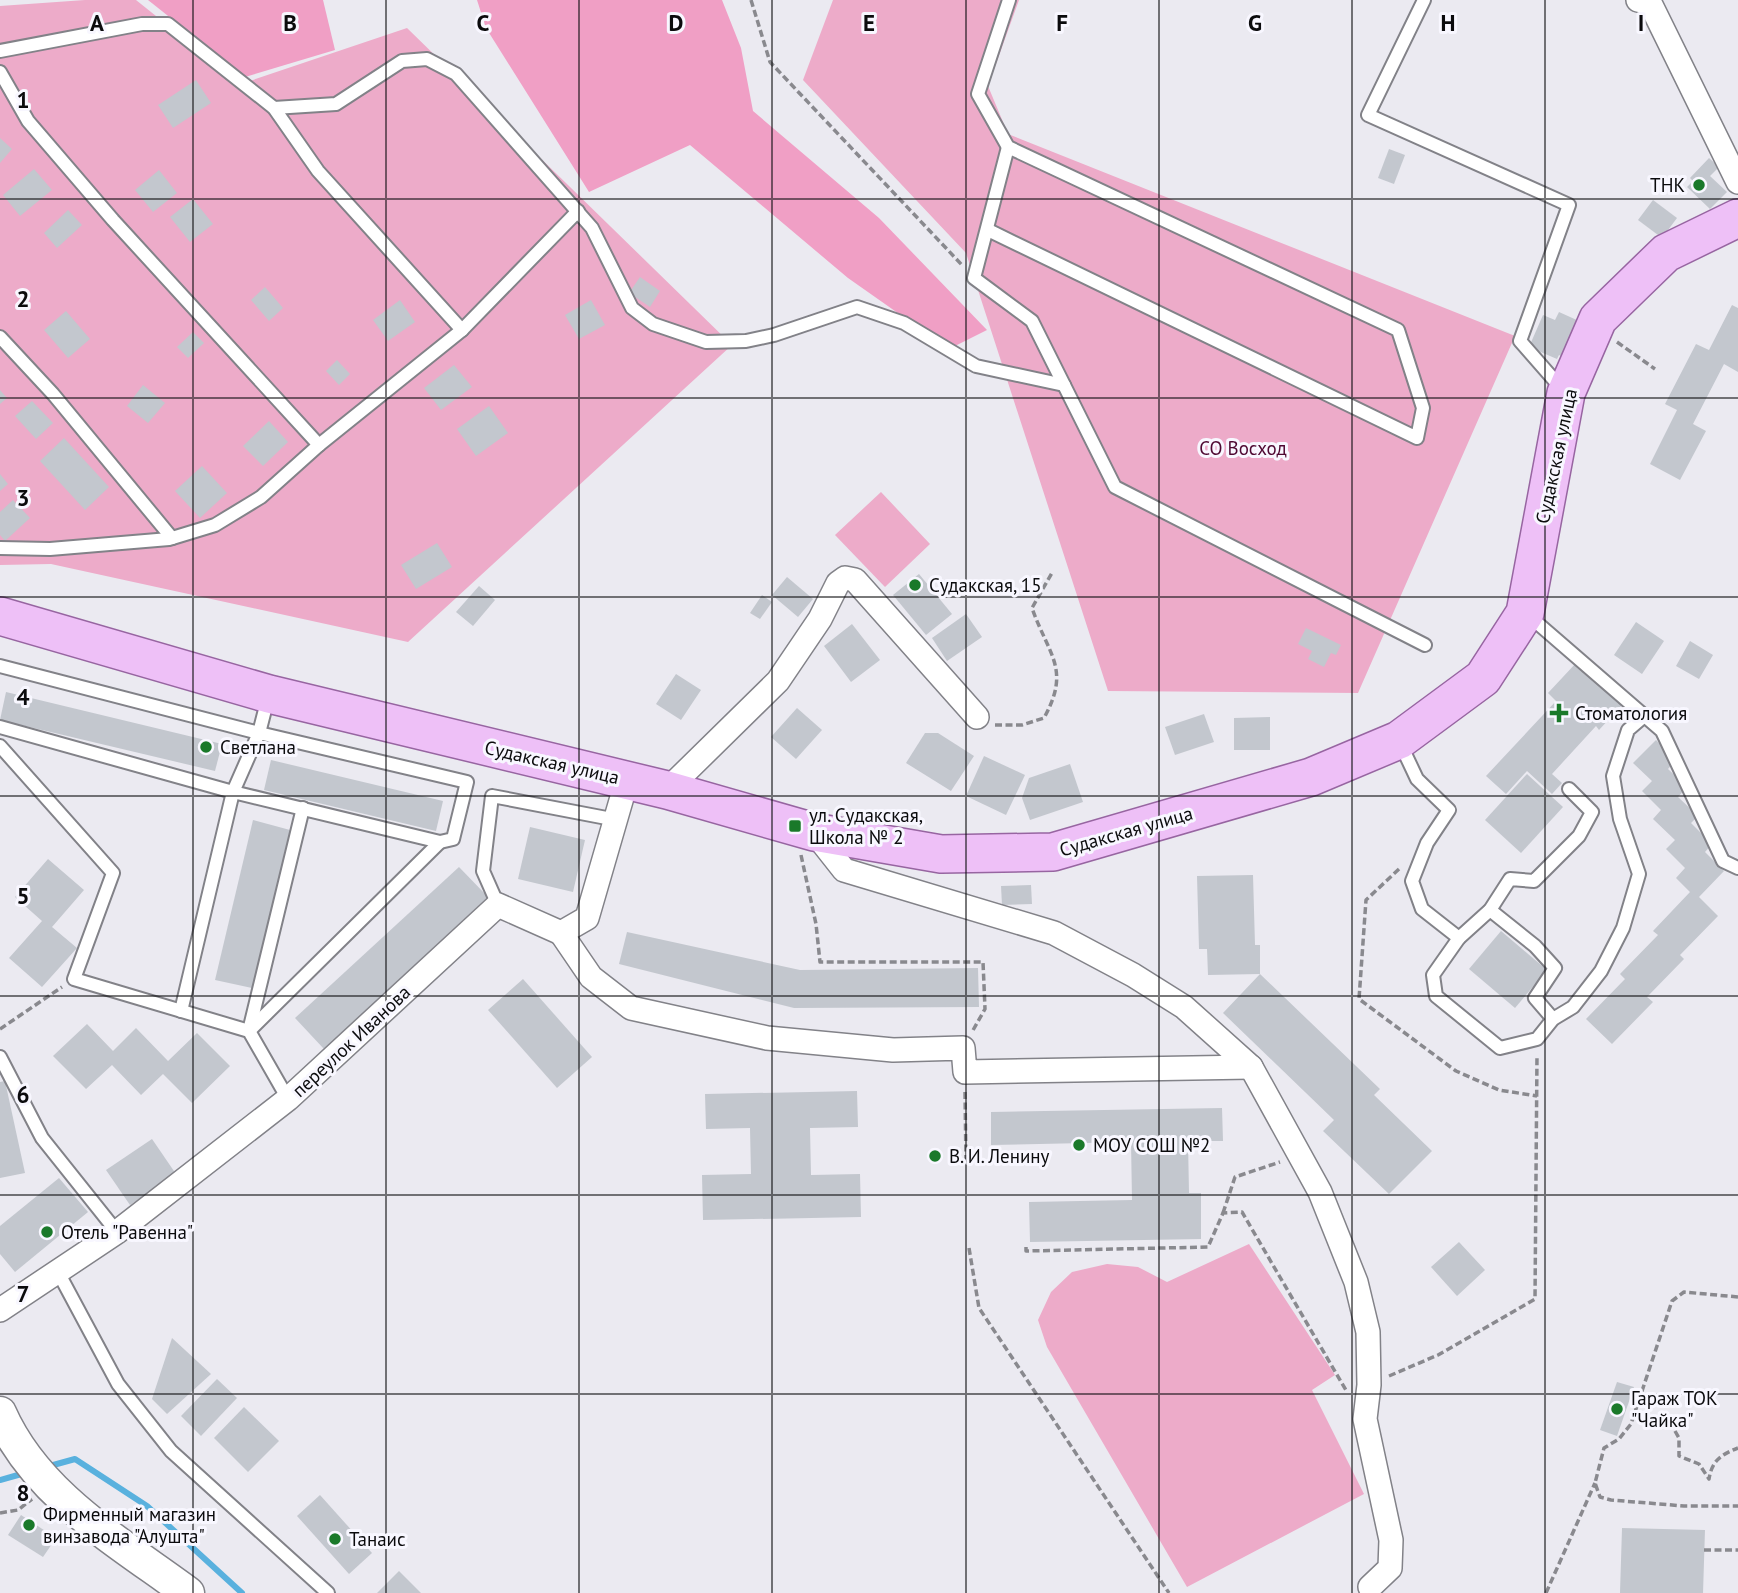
<svg xmlns="http://www.w3.org/2000/svg" width="1738" height="1593" font-family="'PT Sans',sans-serif">
<style>
.green{fill:#edabc9}
.forest{fill:#f09fc5}
.lines{fill:none;stroke-linecap:round;stroke-linejoin:round}
.stream{stroke:#59b1de;stroke-width:6}
.building{fill:#c3c7ce}
.lane-casing{stroke:#828288;stroke-width:16}
.street-casing{stroke:#828288;stroke-width:26}
.secondary-casing{stroke:#828288;stroke-width:35}
.primary-casing{stroke:#9765a1;stroke-width:40}
.path{stroke:#89898e;stroke-width:3.5;stroke-dasharray:7 3.5;stroke-linecap:butt}
.lane{stroke:#fff;stroke-width:12}
.street{stroke:#fff;stroke-width:23}
.secondary{stroke:#fff;stroke-width:32}
.primary{stroke:#eec0f7;stroke-width:37}
.grid{fill:none;stroke:#0b0b0d;stroke-width:2;stroke-opacity:0.55}
.poi-dot{fill:#1a792a;stroke:#f8f7ff;stroke-width:2.5}
.labels{text-anchor:middle;stroke-width:6;stroke-linejoin:round;paint-order:stroke}
.poi-label{font-size:19px;fill:#0b0b0d;stroke:#f8f7ff;text-anchor:start}
.park-label{font-size:19px;fill:#4e0731;stroke:#f8f7ff}
.street-label{font-size:19px;fill:#0b0b0d;stroke:#f8f7ff}
.grid-label{font-size:23px;text-anchor:middle;font-weight:bold;fill:#0b0b0d;stroke:#f8f7ff;stroke-width:6;stroke-linejoin:round;paint-order:stroke}
</style>
<rect width="100%" height="100%" fill="#ebeaf1"/>
<g class="green">
<polygon points="85,0 136,0 241,84 407,28 732,345 408,642 51,564 0,565 0,6"/>
<polygon points="833,0 1019,0 988,86 1008,134 1515,336 1358,693 1108,691 966,253 803,80"/>
<polygon points="881,492 930,544 885,587 835,535"/>
<polygon points="1249,1244 1335,1375 1312,1390 1364,1494 1187,1587 1047,1347 1038,1320 1051,1292 1072,1272 1107,1264 1138,1267 1167,1282"/>
</g>
<g class="forest">
<polygon points="148,0 323,0 335,50 245,77"/>
<polygon points="477,0 722,0 741,48 753,111 879,218 987,330 949,349 848,278 690,145 589,192 486,28"/>
</g>
<g class="lines">
<g class="stream">
<polyline points="46,1467 75,1459 147,1506 242,1593"/>
<polyline points="0,1480 25,1473"/>
</g>
</g>
<g class="building">
<polygon points="196,80 211,103 173,128 158,105"/>
<polygon points="0,138 12,149 0,163"/>
<polygon points="1389,149 1405,155 1394,184 1378,178"/>
<polygon points="1709,158 1719,167 1710,176 1727,192 1710,209 1687,187 1693,181 1690,178"/>
<polygon points="34,169 52,190 20,216 3,195"/>
<polygon points="159,170 177,193 153,212 135,190"/>
<polygon points="193,199 213,224 190,242 170,217"/>
<polygon points="1653,200 1677,218 1662,238 1638,220"/>
<polygon points="68,210 82,225 57,248 44,233"/>
<polygon points="640,277 660,291 650,307 629,293"/>
<polygon points="265,287 283,308 269,321 251,300"/>
<polygon points="400,300 415,322 388,341 373,320"/>
<polygon points="591,300 605,325 579,339 565,315"/>
<polygon points="1732,305 1738,308 1738,372 1724,364 1693,424 1706,431 1680,480 1650,464 1677,410 1665,404 1696,344 1709,350"/>
<polygon points="66,311 90,339 68,358 44,330"/>
<polygon points="1559,312 1579,321 1563,357 1559,355 1557,359 1529,347 1543,315 1555,320"/>
<polygon points="193,332 204,343 188,358 177,347"/>
<polygon points="337,360 350,374 339,385 326,371"/>
<polygon points="454,365 472,387 441,410 424,388"/>
<polygon points="143,385 165,403 148,423 127,406"/>
<polygon points="0,390 7,398 0,404"/>
<polygon points="32,401 53,423 36,439 15,416"/>
<polygon points="489,406 508,433 476,456 457,429"/>
<polygon points="269,421 288,442 263,466 243,446"/>
<polygon points="64,438 109,487 85,510 40,461"/>
<polygon points="202,466 227,493 200,518 175,491"/>
<polygon points="0,474 8,484 0,491"/>
<polygon points="13,500 30,518 5,541 0,535 0,512"/>
<polygon points="437,543 452,567 416,589 401,565"/>
<polygon points="919,574 952,614 926,635 893,595"/>
<polygon points="787,577 813,599 798,617 772,595"/>
<polygon points="479,586 495,600 473,626 456,612"/>
<polygon points="762,595 772,602 760,619 750,613"/>
<polygon points="966,614 982,637 947,661 932,638"/>
<polygon points="1636,622 1664,641 1642,674 1614,655"/>
<polygon points="852,624 880,660 851,682 824,646"/>
<polygon points="1306,628 1341,645 1336,655 1331,653 1324,667 1308,659 1312,651 1298,644"/>
<polygon points="1690,641 1713,655 1699,679 1676,666"/>
<polygon points="1576,663 1622,705 1599,730 1596,726 1552,774 1562,783 1552,794 1527,771 1506,794 1486,776 1556,701 1548,693"/>
<polygon points="676,674 701,690 681,720 656,704"/>
<polygon points="6,692 222,744 215,771 0,720"/>
<polygon points="797,708 822,730 796,759 771,737"/>
<polygon points="1204,714 1214,742 1175,755 1165,727"/>
<polygon points="1270,717 1270,750 1234,750 1234,718"/>
<polygon points="925,733 938,733 974,756 951,791 906,763"/>
<polygon points="1656,740 1676,760 1668,769 1687,787 1678,797 1698,816 1691,823 1712,844 1705,852 1724,871 1699,897 1718,916 1680,955 1684,959 1647,997 1653,1002 1612,1044 1586,1019 1625,979 1620,974 1658,935 1653,931 1690,892 1676,878 1685,868 1666,849 1675,840 1653,819 1661,810 1642,791 1652,781 1633,763"/>
<polygon points="984,756 1025,775 1006,815 966,796"/>
<polygon points="271,760 443,801 436,831 264,790"/>
<polygon points="1070,764 1083,802 1030,820 1022,798 1029,778"/>
<polygon points="1527,774 1563,807 1521,853 1485,820"/>
<polygon points="253,820 290,830 252,988 215,980"/>
<polygon points="530,827 585,840 573,892 518,879"/>
<polygon points="48,859 84,890 52,927 77,948 42,987 9,958 42,921 15,897"/>
<polygon points="459,867 488,897 324,1049 295,1018"/>
<polygon points="1253,875 1255,945 1260,945 1260,974 1208,975 1207,949 1199,949 1197,876"/>
<polygon points="1031,885 1032,904 1002,905 1001,886"/>
<polygon points="1501,931 1547,970 1515,1008 1469,969"/>
<polygon points="627,932 800,970 978,968 979,1007 794,1008 619,964"/>
<polygon points="1260,974 1380,1089 1374,1095 1432,1151 1389,1194 1323,1131 1334,1120 1223,1013"/>
<polygon points="523,979 592,1057 557,1088 488,1010"/>
<polygon points="87,1024 113,1051 136,1028 168,1061 197,1033 230,1066 192,1103 163,1074 141,1095 112,1065 86,1089 53,1056"/>
<polygon points="5,1081 25,1173 0,1178 0,1082"/>
<polygon points="857,1091 858,1127 810,1128 811,1175 860,1174 861,1217 703,1220 702,1175 751,1174 750,1128 706,1129 705,1094"/>
<polygon points="1222,1108 1223,1141 1188,1141 1189,1193 1201,1193 1201,1239 1030,1242 1029,1202 1132,1200 1131,1142 991,1145 991,1112"/>
<polygon points="152,1139 176,1174 130,1205 106,1170"/>
<polygon points="59,1178 88,1212 15,1272 0,1254 0,1226"/>
<polygon points="1459,1242 1485,1270 1457,1296 1431,1267"/>
<polygon points="172,1338 211,1374 167,1414 152,1399"/>
<polygon points="217,1379 237,1398 201,1436 181,1416"/>
<polygon points="1617,1382 1634,1387 1617,1436 1600,1430"/>
<polygon points="244,1407 279,1441 248,1472 214,1438"/>
<polygon points="320,1495 372,1553 349,1574 297,1516"/>
<polygon points="21,1515 56,1538 43,1557 8,1535"/>
<polygon points="1622,1528 1705,1530 1703,1593 1620,1593"/>
<polygon points="399,1571 421,1593 377,1593"/>
</g>
<g class="lines">
<defs>
<g id="lane">
<polyline points="1424,0 1368,115 1569,205 1520,341 1562,389"/>
<polyline points="0,51 142,24 168,24 274,108 318,171 462,330"/>
<polyline points="0,72 28,121 113,220 319,445"/>
<polyline points="274,108 336,104 402,61 427,59 456,74 592,228 632,308 653,324 706,342 746,341 774,335 857,307 904,323 976,366 1064,385"/>
<polyline points="1008,147 974,278 1032,321 1115,487 1425,645"/>
<polyline points="988,230 1417,438 1423,408 1398,330 1008,147 978,94 1009,0"/>
<polyline points="0,337 53,394 172,538"/>
<polyline points="0,548 50,549 169,539 215,525 261,497 319,445 462,330 578,211"/>
<polyline points="1528,615 1662,731 1723,861 1738,868"/>
<polyline points="0,666 259,733 233,792 440,842 453,839 467,782 259,733 268,698"/>
<polyline points="0,727 233,792 181,1011"/>
<polyline points="1400,743 1417,779 1449,810 1427,843 1412,881 1422,909 1459,938 1433,975 1436,996 1500,1048 1537,1039 1553,1019 1573,1007 1601,971 1623,928 1639,874 1620,819 1613,776 1628,730 1642,718"/>
<polyline points="0,746 113,873 74,979 249,1031 288,1099"/>
<polyline points="498,905 483,871 492,796 617,820"/>
<polyline points="1490,910 1535,946 1555,968 1535,998 1553,1019"/>
<polyline points="1459,938 1490,910 1510,879 1534,881 1579,836 1592,812 1569,789"/>
<polyline points="249,1031 440,842"/>
<polyline points="249,1031 303,808"/>
<polyline points="0,1057 42,1138 117,1232"/>
<polyline points="58,1272 118,1384 171,1451 328,1593"/>
</g>
<g id="street">
<polyline points="1638,0 1650,3 1738,182"/>
<polyline points="667,790 778,681 820,619 838,583 845,578 855,580 977,717"/>
<polyline points="814,832 844,870 1054,933 1133,975 1184,1007 1251,1067 1320,1192 1356,1282 1368,1332 1369,1385 1365,1419 1391,1540 1390,1568 1370,1587"/>
<polyline points="561,933 591,977 631,1008 767,1038 893,1050 963,1048 965,1072 1251,1067"/>
<polyline points="0,1310 117,1232 288,1099 498,905 561,933 587,918 627,780"/>
</g>
<path id="secondary" d="M0 1413C36 1495 119 1542 188 1593"/>
<polyline id="primary" points="0,616 269,694 667,790 814,832 941,854 1053,852 1311,777 1399,740 1483,678 1525,613 1566,393 1598,319 1666,253 1738,218"/>
</defs>
<use href="#lane" class="lane-casing"/>
<use href="#street" class="street-casing"/>
<use href="#secondary" class="secondary-casing"/>
<use href="#primary" class="primary-casing"/>
<g class="path">
<polyline points="751,0 770,62 962,265"/>
<polyline points="1617,342 1655,369"/>
<path d="M995 725H1022L1044 718C1071 669 1049 656 1032 608L1053 571"/>
<polyline points="801,855 816,924 820,962 983,962 985,1009 972,1032"/>
<polyline points="1399,869 1366,900 1359,999 1456,1071 1499,1090 1537,1096"/>
<polyline points="0,1029 62,987"/>
<polyline points="965,1092 966,1163"/>
<polyline points="1223,1213 1235,1177 1280,1162"/>
<polyline points="1026,1247 1026,1251 1208,1247 1223,1213 1242,1212 1347,1392"/>
<polyline points="969,1248 979,1308 1169,1593"/>
<polyline points="1738,1297 1684,1292 1672,1301 1631,1424 1619,1439 1604,1448 1595,1483 1600,1497 1611,1500 1684,1506 1738,1506"/>
<polyline points="1389,1376 1438,1355 1535,1299 1537,1055"/>
<path d="M1675 1431 1679 1438V1456L1699 1464 1709 1479C1712 1461 1720 1455 1738 1448"/>
<polyline points="0,1513 18,1510 32,1499"/>
<polyline points="1704,1550 1738,1550"/>
<polyline points="1546,1593 1595,1483"/>
</g>
<use href="#lane" class="lane"/>
<use href="#street" class="street"/>
<use href="#secondary" class="secondary"/>
<use href="#primary" class="primary"/>
</g>
<path class="grid" d="M193 0V1593M386 0V1593M579 0V1593M772 0V1593M966 0V1593M1159 0V1593M1352 0V1593M1545 0V1593M0 199H1738M0 398H1738M0 597H1738M0 796H1738M0 996H1738M0 1195H1738M0 1394H1738"/>
<g class="poi-dot">
<circle cx="1699" cy="185" r="7"/>
<circle cx="915" cy="585" r="7"/>
<path d="M1555.5 702.5h7v7h7v7h-7v7h-7v-7h-7v-7h7z"/>
<circle cx="206" cy="747" r="7"/>
<rect x="788" y="819" width="14" height="14" rx="3.5"/>
<circle cx="1079" cy="1145" r="7"/>
<circle cx="935" cy="1156" r="7"/>
<circle cx="47" cy="1232" r="7"/>
<circle cx="1617" cy="1409" r="7"/>
<circle cx="29" cy="1525" r="7"/>
<circle cx="335" cy="1539" r="7"/>
</g>
<g class="labels">
<g class="poi-label">
<text x="1685" y="192" text-anchor="end">ТНК</text>
<text x="929" y="592">Судакская, 15</text>
<text x="1575" y="720">Стоматология</text>
<text x="220" y="754">Светлана</text>
<text x="809" y="822">ул. Судакская,<tspan x="809" dy="22">Школа № 2</tspan></text>
<text x="1093" y="1152">МОУ СОШ №2</text>
<text x="949" y="1163">В. И. Ленину</text>
<text x="61" y="1239">Отель "Равенна"</text>
<text x="1631" y="1405">Гараж ТОК<tspan x="1631" dy="22">"Чайка"</tspan></text>
<text x="43" y="1521">Фирменный магазин<tspan x="43" dy="22">винзавода "Алушта"</tspan></text>
<text x="349" y="1546">Танаис</text>
</g>
<g class="park-label">
<text x="1243" y="455">СО Восход</text>
</g>
<g class="street-label">
<text transform="translate(1556 456) rotate(-78)" y="7">Судакская улица</text>
<text transform="translate(552 762) rotate(13)" y="7">Судакская улица</text>
<text transform="translate(1126 831) rotate(-16)" y="7">Судакская улица</text>
<text transform="translate(351 1041) rotate(-43)" y="7">переулок Иванова</text>
</g>
</g>
<g class="grid-label">
<text x="97" y="31">A</text>
<text x="290" y="31">B</text>
<text x="483" y="31">C</text>
<text x="676" y="31">D</text>
<text x="869" y="31">E</text>
<text x="1062" y="31">F</text>
<text x="1255" y="31">G</text>
<text x="1448" y="31">H</text>
<text x="1641" y="31">I</text>
<text x="23" y="108">1</text>
<text x="23" y="307">2</text>
<text x="23" y="506">3</text>
<text x="23" y="705">4</text>
<text x="23" y="904">5</text>
<text x="23" y="1103">6</text>
<text x="23" y="1302">7</text>
<text x="23" y="1501">8</text>
</g>
</svg>
